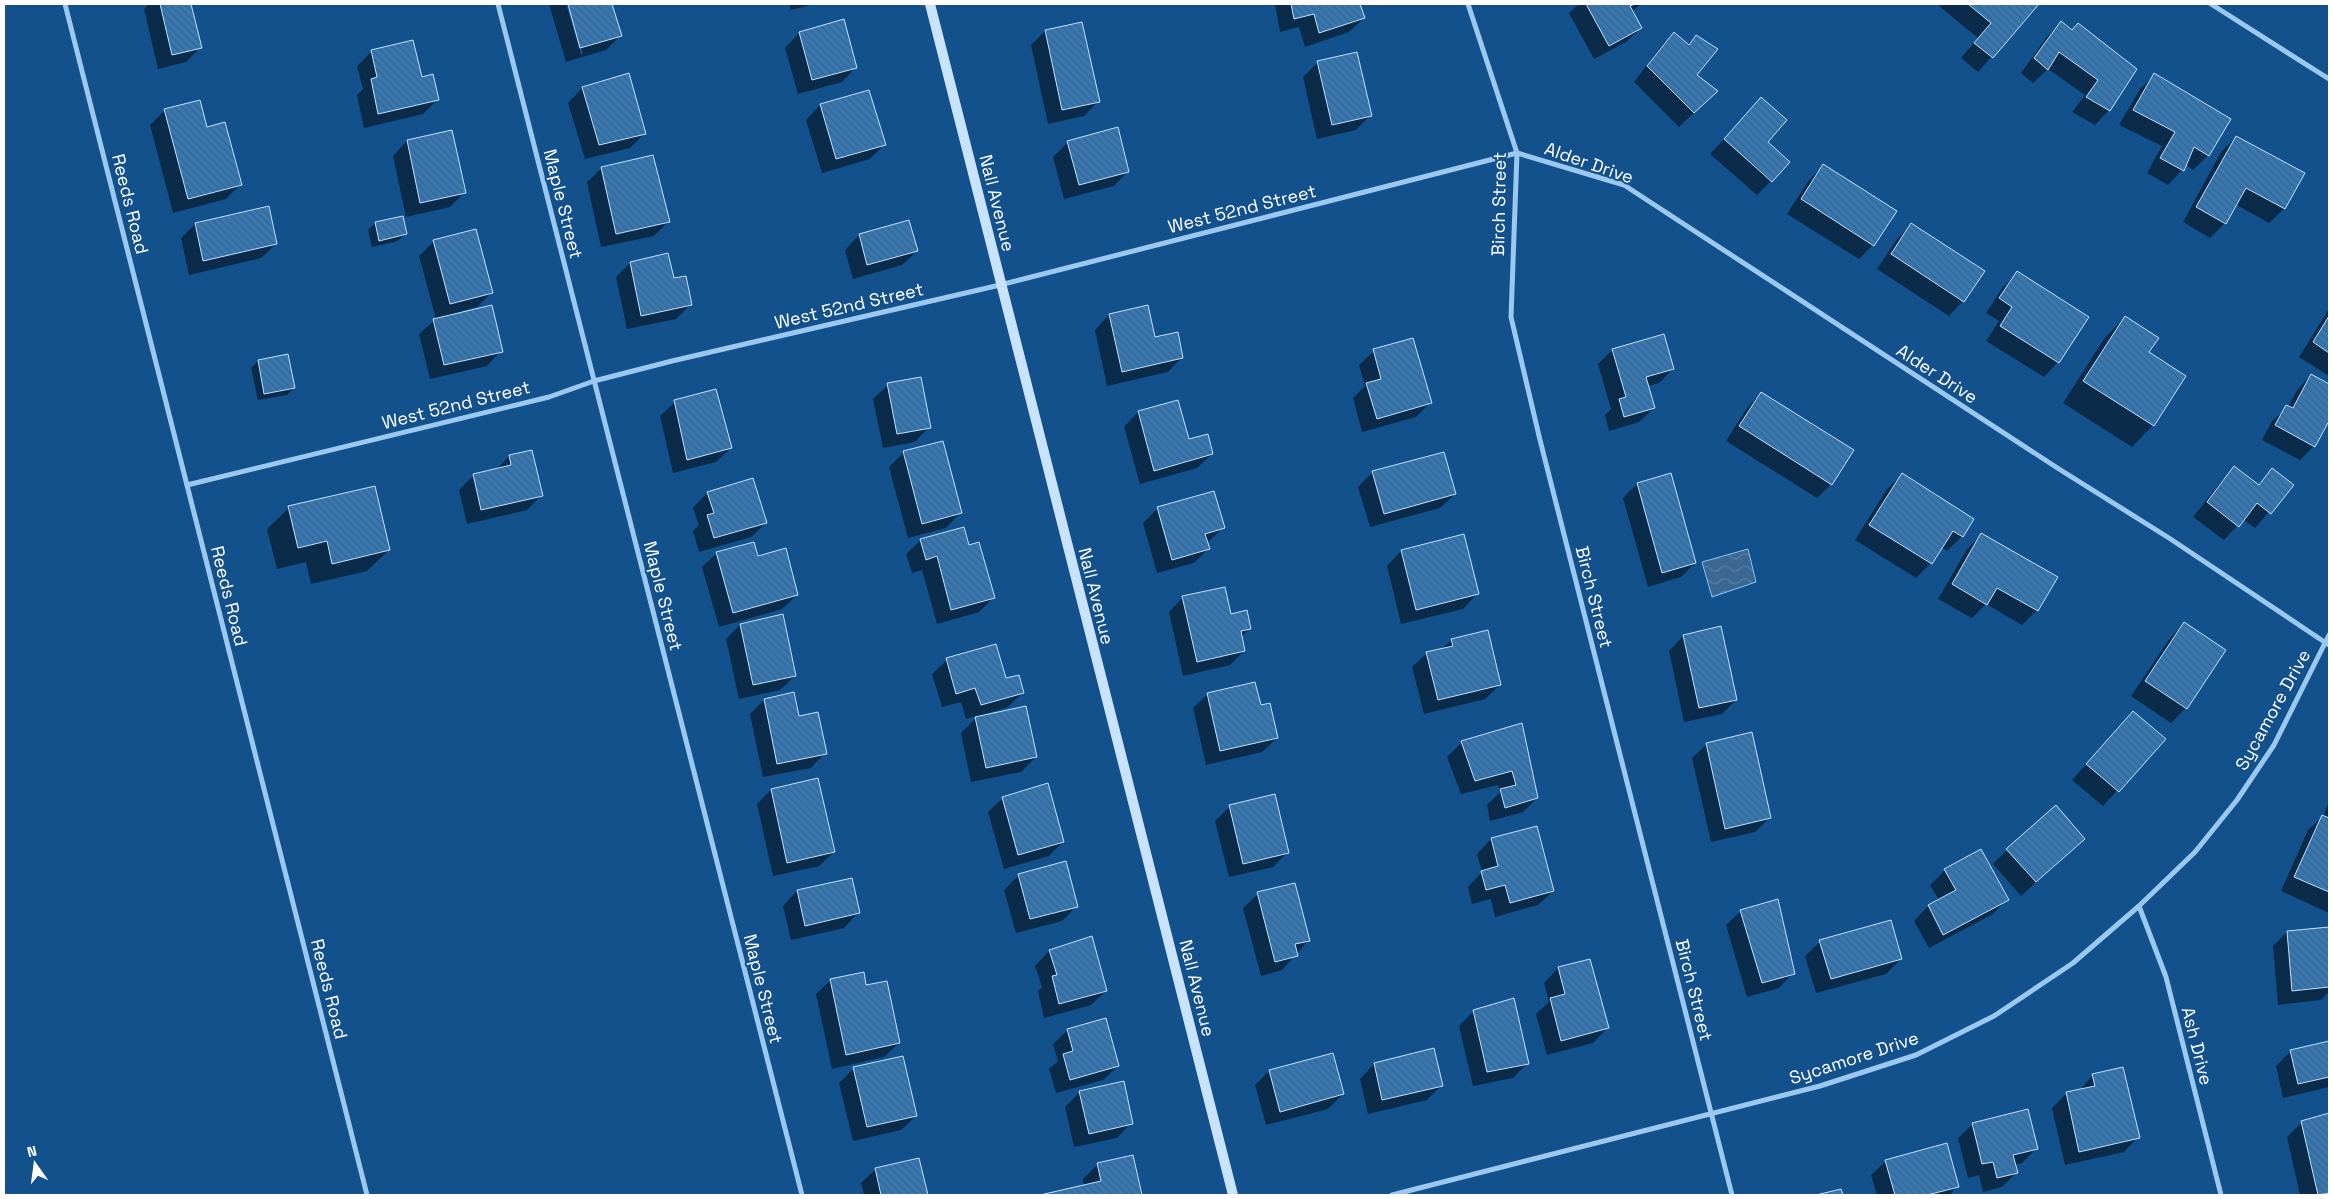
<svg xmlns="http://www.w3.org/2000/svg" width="2333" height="1199" font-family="'Space Grotesk',sans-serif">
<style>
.water{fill:url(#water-waves);stroke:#8cc5f4}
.shadow{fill:#0007}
.building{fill:url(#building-back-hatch);stroke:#c2e1fc}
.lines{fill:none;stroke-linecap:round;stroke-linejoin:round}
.street{stroke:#9bc8f1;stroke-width:5}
.secondary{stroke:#c9e3fc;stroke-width:10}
.labels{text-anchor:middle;stroke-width:4;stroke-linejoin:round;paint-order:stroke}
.street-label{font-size:18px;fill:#fff;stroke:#13518c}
</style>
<defs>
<pattern id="water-waves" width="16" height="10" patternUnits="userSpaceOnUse" patternTransform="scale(1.25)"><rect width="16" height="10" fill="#3a6893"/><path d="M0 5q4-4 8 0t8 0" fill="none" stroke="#587fa3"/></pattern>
<pattern id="building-back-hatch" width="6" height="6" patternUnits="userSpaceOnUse" patternTransform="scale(1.25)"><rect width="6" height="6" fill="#3678b3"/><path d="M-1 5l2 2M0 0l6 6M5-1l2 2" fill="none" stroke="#416280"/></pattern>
</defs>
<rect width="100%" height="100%" fill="#13518c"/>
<polygon class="water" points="1748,549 1756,582 1712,597 1702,562"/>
<g class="shadow">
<polygon points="149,4 190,4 200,48 186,62 158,69 144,9"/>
<polygon points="549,4 566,4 581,54 583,54 569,4 611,4 620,36 606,50 566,62"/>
<polygon points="789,4 814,4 791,10"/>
<polygon points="1275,4 1359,4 1364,18 1349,32 1305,47 1299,27 1280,32"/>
<polygon points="1579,4 1641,4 1632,11 1641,28 1626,42 1594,59 1569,13"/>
<polygon points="1941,4 2038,4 1978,72 1961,58 1978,38 1939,6"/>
<polygon points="2061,23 2072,31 2078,25 2109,110 2095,125 2072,112 2085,95 2048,69 2033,83 2021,73 2047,37"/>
<polygon points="1045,31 1098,102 1084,116 1048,124 1031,45"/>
<polygon points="799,33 856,67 842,82 798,94 785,48"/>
<polygon points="1674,33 1687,45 1696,36 1695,76 1716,91 1679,127 1634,82 1660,48"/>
<polygon points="372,51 438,99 423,114 364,128 357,95 363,89 357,66"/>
<polygon points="1318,62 1370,116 1356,130 1317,139 1303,77"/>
<polygon points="2154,75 2208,155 2193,170 2185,164 2182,170 2168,185 2147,173 2162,146 2119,125 2140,89"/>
<polygon points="582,88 645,133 630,148 585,159 568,103"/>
<polygon points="868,92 884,145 870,159 822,173 806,120 820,105"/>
<polygon points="1761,99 1771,181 1757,195 1710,154"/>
<polygon points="165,110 206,129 240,185 226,199 173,213 150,125"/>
<polygon points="451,131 464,193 450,207 406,217 393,156 407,141"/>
<polygon points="2236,137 2303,174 2284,209 2269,223 2235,204 2225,223 2210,238 2183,222 2221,152"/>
<polygon points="1068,142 1128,171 1114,186 1064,199 1053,157"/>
<polygon points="1823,166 1873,245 1859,259 1787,214 1809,180"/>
<polygon points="602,168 669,221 654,236 601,247 587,182"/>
<polygon points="402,217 405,234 398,241 372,247 368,230 375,223"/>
<polygon points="908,222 917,251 902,265 853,279 845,250 859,235"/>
<polygon points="195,224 276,244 261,258 189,275 181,238"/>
<polygon points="1912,224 1963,301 1949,316 1877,269 1897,239"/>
<polygon points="434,241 491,293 477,307 461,311 501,351 487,366 430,379 419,334 436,319 419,256"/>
<polygon points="630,263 673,280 691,304 676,319 627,329 616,277"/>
<polygon points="2017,273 2058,362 2044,377 1986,341 1999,321 1986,313 2003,287"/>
<polygon points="1147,307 1155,339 1182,357 1168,372 1107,386 1095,330 1109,315"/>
<polygon points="2329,309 2329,376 2299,357"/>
<polygon points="2125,317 2148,352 2153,425 2132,447 2063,403 2104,339"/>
<polygon points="1612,350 1673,369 1659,383 1648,386 1654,408 1639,422 1609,431 1605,415 1611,409 1598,364"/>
<polygon points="1374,351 1430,403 1416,417 1362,432 1353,398 1365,386 1359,365"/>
<polygon points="258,361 294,388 287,395 258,400 251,368"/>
<polygon points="2311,375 2329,385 2329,418 2314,446 2300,460 2262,440 2272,421 2288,407 2297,390"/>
<polygon points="888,385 929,427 915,442 883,448 873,399"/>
<polygon points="1761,393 1831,484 1817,498 1726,441 1747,408"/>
<polygon points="675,402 731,448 716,462 673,473 660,416"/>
<polygon points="1138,412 1189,441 1212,454 1197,468 1140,484 1124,427"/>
<polygon points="904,452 960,513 946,528 908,538 889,467"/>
<polygon points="509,456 541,496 527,510 467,524 459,490 474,475 496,470"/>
<polygon points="2234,468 2257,486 2273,470 2292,485 2255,528 2243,519 2224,540 2193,517 2220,483"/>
<polygon points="1373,472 1455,494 1440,508 1370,527 1358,487"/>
<polygon points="1902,475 1962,536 1947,551 1941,547 1931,563 1916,578 1855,540 1887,489"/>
<polygon points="1637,484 1695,563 1681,577 1648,587 1623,498"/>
<polygon points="707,493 766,523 751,537 699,552 693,531 699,525 693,508"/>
<polygon points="289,508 389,550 367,571 311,584 306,562 277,569 267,529"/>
<polygon points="1158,508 1223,528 1207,543 1208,549 1194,563 1157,573 1143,523"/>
<polygon points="1981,535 2056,577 2037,610 2022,625 1986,604 1972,618 1938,599 1967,549"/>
<polygon points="1463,536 1477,594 1463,609 1401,624 1387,566 1401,551"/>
<polygon points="921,540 968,546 993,598 979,612 937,624 922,570 912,573 906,554"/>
<polygon points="717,553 757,558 797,595 782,609 719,627 702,567"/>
<polygon points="1183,597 1230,615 1250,628 1241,637 1244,651 1230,665 1183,676 1169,612"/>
<polygon points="2184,623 2224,650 2186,708 2171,723 2131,696 2170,638"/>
<polygon points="740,625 795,676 780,690 739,699 726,639"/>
<polygon points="1720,628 1736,700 1722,714 1684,722 1669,651 1683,636"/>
<polygon points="1451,640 1500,685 1485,699 1424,714 1412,667 1427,653 1442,649"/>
<polygon points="947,660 1005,679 1022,693 1008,707 979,716 1036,757 1021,772 971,782 961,733 978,716 966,719 961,702 942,707 932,674"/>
<polygon points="1208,694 1260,707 1277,738 1262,752 1206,765 1193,708"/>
<polygon points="764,700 798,718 825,753 811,768 763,777 750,714"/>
<polygon points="2133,712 2164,739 2103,806 2072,780"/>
<polygon points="1521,725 1537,798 1523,812 1490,821 1487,805 1500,792 1498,785 1461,794 1447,757 1462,742"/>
<polygon points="1707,744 1769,818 1755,832 1711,842 1692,758"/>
<polygon points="817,780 834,852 819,866 773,876 757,804 771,790"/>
<polygon points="1003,798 1063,842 1049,856 1004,869 988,812"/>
<polygon points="2329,800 2329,913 2281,891 2308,830 2324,815"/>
<polygon points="1230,806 1287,853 1273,867 1229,877 1215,821"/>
<polygon points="2084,838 2021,896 1993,864 2007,850"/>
<polygon points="1491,839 1553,891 1538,905 1495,917 1491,899 1472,904 1468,887 1482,872 1477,854"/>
<polygon points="1945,870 2007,899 1993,914 1929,948 1914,921 1928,906 1939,900 1930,885"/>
<polygon points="1019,875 1077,906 1062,921 1016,933 1004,890"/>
<polygon points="797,891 858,913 844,928 791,940 783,906"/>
<polygon points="1258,894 1309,940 1282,970 1261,976 1243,908"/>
<polygon points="1741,911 1793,973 1779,988 1747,997 1726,925"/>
<polygon points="2329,928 2329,992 2321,1000 2278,1005 2273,946 2287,932"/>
<polygon points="1820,942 1901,959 1886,974 1816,993 1805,956"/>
<polygon points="1049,951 1106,991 1091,1005 1044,1018 1038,991 1042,987 1035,966"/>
<polygon points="1558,968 1607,1028 1593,1043 1547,1055 1536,1014 1549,1002 1544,983"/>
<polygon points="831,980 899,1043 884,1057 832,1069 816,994"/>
<polygon points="1474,1011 1527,1064 1513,1078 1473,1086 1459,1026"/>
<polygon points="1068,1030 1118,1066 1103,1080 1056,1093 1049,1069 1058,1061 1053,1044"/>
<polygon points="2329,1042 2329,1087 2283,1098 2276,1066 2291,1051"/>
<polygon points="1374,1064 1442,1085 1427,1100 1368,1114 1360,1079"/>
<polygon points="854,1068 916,1116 901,1130 853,1141 839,1083"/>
<polygon points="1269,1071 1343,1094 1328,1109 1266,1125 1255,1085"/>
<polygon points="2093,1075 2138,1137 2124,1152 2065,1165 2052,1108 2066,1094 2079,1091"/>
<polygon points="1080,1092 1131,1123 1117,1138 1074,1147 1065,1107"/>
<polygon points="2329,1114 2329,1195 2300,1195 2287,1137 2302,1122"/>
<polygon points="1973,1124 2036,1149 2022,1163 2014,1165 2016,1173 2002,1187 1983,1192 1979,1175 1968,1178 1958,1138"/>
<polygon points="1132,1156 1141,1195 1045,1195 1084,1186 1083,1179 1098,1164"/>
<polygon points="918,1159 926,1195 864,1195 861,1183 876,1169"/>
<polygon points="1886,1161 1958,1186 1949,1195 1877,1195 1871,1175"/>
</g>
<g class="building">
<polygon points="160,4 191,4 202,48 172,55"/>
<polygon points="568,4 612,4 622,36 580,48"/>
<polygon points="1291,4 1360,4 1365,18 1319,33 1314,14 1294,19"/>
<polygon points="1586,4 1635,4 1630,6 1642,28 1609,46"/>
<polygon points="1968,4 2039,4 1993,58 1974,43 1991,23"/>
<polygon points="844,19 857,68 812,80 799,32"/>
<polygon points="2061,21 2072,30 2078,23 2137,69 2110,111 2086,97 2098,80 2059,52 2048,70 2034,58"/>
<polygon points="1082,22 1100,102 1062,110 1045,30"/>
<polygon points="1674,32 1689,45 1696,35 1718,49 1697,75 1718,91 1694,113 1647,66"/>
<polygon points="413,40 422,77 433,74 439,100 378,114 371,79 377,77 371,50"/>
<polygon points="1357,52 1372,116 1332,125 1317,61"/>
<polygon points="629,73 646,134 599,145 582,87"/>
<polygon points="2154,73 2231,119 2209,156 2194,147 2184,171 2160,158 2175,132 2133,110"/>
<polygon points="869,90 886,145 836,159 820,104"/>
<polygon points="1761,97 1787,120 1768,142 1790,162 1772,182 1724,139"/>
<polygon points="200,100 207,127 225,122 242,185 188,199 164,109"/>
<polygon points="1118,127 1129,172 1079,185 1067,141"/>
<polygon points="452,130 466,193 420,203 407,140"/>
<polygon points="2236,136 2305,173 2285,209 2246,188 2226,224 2196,207"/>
<polygon points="653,155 670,222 616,234 601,167"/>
<polygon points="1823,164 1897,211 1874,246 1801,199"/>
<polygon points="269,206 277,244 203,261 195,223"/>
<polygon points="403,216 407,234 379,241 375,222"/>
<polygon points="909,220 918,251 867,265 859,234"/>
<polygon points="1911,223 1985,271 1964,302 1891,254"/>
<polygon points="476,229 493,293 450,304 433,240"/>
<polygon points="668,253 674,278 686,276 692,305 641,316 630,262"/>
<polygon points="2017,271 2089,317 2059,363 2000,326 2012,307 1999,298"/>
<polygon points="492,305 503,352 444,365 433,319"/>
<polygon points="1148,305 1155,337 1178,332 1183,358 1122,372 1109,314"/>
<polygon points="2125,316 2159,338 2149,352 2186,376 2154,426 2083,381"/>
<polygon points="2329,316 2329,353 2313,342"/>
<polygon points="1664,334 1674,369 1646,377 1655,408 1624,417 1619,399 1626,397 1612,349"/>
<polygon points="1413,338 1432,403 1377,419 1366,383 1381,379 1373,349"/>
<polygon points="288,354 295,388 264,394 258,360"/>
<polygon points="2311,374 2329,384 2329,421 2315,447 2275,425 2286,405 2293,408"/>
<polygon points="921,377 931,428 897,434 887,383"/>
<polygon points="716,389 732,448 687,460 674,400"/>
<polygon points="1761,392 1854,450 1832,485 1739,426"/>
<polygon points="1178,400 1189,439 1208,434 1213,454 1154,471 1138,411"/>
<polygon points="943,441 962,513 922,524 903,451"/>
<polygon points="532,450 543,496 481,510 473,474 511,465 509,455"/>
<polygon points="1444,452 1456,494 1384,514 1372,471"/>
<polygon points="2234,466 2259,485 2272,468 2294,485 2271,514 2257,503 2239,527 2207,502"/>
<polygon points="1671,473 1696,563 1662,573 1637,483"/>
<polygon points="1902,473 1974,519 1963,537 1953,531 1932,564 1869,525"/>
<polygon points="753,478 767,523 714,538 707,515 714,513 707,492"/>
<polygon points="375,486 390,550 332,564 327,541 298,548 288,506"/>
<polygon points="1214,491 1225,528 1205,534 1210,549 1172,560 1157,507"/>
<polygon points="964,527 969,545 979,542 995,598 951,610 937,556 926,560 920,539"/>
<polygon points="1981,533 2058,577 2038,611 1997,588 1987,605 1952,584"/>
<polygon points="1464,534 1479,594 1416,610 1401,550"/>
<polygon points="754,542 758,556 786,548 798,595 733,613 716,552"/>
<polygon points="1225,587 1231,614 1247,610 1251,629 1241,631 1245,651 1197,662 1182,596"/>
<polygon points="783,614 796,676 753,685 740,624"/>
<polygon points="2184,622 2226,650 2187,709 2145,681"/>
<polygon points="1721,626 1737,700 1699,708 1683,635"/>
<polygon points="1488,630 1501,685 1438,700 1426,652 1453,646 1451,639"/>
<polygon points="996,644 1006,678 1019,675 1024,693 981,705 975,688 956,694 946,658"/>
<polygon points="1255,682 1261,705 1270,703 1278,738 1220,751 1207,693"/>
<polygon points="794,692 799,716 818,712 827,754 777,764 764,699"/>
<polygon points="1026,706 1037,757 986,768 975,717"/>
<polygon points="2133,711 2166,739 2119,792 2086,764"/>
<polygon points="1522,723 1538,798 1505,808 1500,789 1516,785 1512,771 1475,781 1461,741"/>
<polygon points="1752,732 1771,818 1725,829 1706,743"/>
<polygon points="818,778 835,852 787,863 771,789"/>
<polygon points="1048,783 1064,842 1018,855 1002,797"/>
<polygon points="1275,794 1289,853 1243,864 1229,805"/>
<polygon points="2056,805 2085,839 2036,882 2006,849"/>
<polygon points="2322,815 2329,818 2329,892 2294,877"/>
<polygon points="1537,826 1554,891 1510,903 1505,885 1486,890 1481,871 1498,866 1491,838"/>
<polygon points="1981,849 2009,900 1943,935 1928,905 1956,890 1944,869"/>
<polygon points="1066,861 1078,907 1030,919 1018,874"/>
<polygon points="852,878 860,913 805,926 797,890"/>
<polygon points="1295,883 1310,941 1295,944 1298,956 1275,962 1257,892"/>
<polygon points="1778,899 1795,974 1762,983 1740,910"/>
<polygon points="1891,920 1902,959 1831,979 1819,940"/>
<polygon points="2329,927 2329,987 2292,991 2287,931"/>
<polygon points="1092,936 1107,991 1059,1004 1052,976 1057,975 1049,950"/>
<polygon points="1590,959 1609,1028 1561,1041 1550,998 1565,994 1558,967"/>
<polygon points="864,972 866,985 887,981 900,1043 846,1055 830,979"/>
<polygon points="1514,998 1529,1064 1487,1072 1473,1010"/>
<polygon points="1106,1018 1119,1066 1070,1080 1063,1054 1073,1051 1067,1029"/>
<polygon points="2329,1041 2329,1077 2298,1084 2290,1050"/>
<polygon points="1434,1048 1443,1086 1382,1100 1374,1063"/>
<polygon points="1333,1053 1344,1094 1280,1112 1269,1070"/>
<polygon points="903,1056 917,1116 867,1127 853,1067"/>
<polygon points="2123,1067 2140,1138 2079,1152 2066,1092 2095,1086 2092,1074"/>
<polygon points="1124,1081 1133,1124 1089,1134 1079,1091"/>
<polygon points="2028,1109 2038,1149 2013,1155 2018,1173 1997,1178 1993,1162 1982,1164 1972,1123"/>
<polygon points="2329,1113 2329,1193 2318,1195 2301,1121"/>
<polygon points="1947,1143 1959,1187 1927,1195 1895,1195 1885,1160"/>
<polygon points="1133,1155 1142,1195 1040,1195 1101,1181 1097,1163"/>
<polygon points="919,1158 928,1195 881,1195 875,1168"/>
<polygon points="1841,1189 1843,1195 1816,1195"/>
</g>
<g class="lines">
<g class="street">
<polyline points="65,4 367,1195"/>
<polyline points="498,4 802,1195"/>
<polyline points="1468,4 1517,153 1511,317 1540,440 1732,1195"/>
<polyline points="2211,4 2329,79"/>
<polyline points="187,485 549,397 594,381 672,361 1000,285 1517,153 1624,185 2059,469 2169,538 2329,645"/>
<polyline points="2139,906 2166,977 2221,1195"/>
<polyline points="1392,1195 1820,1086 1916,1055 1994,1016 2073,963 2139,906 2195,852 2237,800 2274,745 2329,635"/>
</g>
<polyline class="secondary" points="930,4 1233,1195"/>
</g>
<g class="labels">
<g class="street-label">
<text transform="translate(1589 163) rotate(19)" y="6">Alder Drive</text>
<text transform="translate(997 203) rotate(76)" y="6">Nall Avenue</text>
<text transform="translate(130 204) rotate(76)" y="6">Reeds Road</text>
<text transform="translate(563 204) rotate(76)" y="6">Maple Street</text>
<text transform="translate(1499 204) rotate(-89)" y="6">Birch Street</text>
<text transform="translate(1242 209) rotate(-14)" y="6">West 52nd Street</text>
<text transform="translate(849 306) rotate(-13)" y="6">West 52nd Street</text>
<text transform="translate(1937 374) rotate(33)" y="6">Alder Drive</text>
<text transform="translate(456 405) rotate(-14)" y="6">West 52nd Street</text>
<text transform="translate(229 596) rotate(76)" y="6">Reeds Road</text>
<text transform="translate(663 596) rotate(76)" y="6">Maple Street</text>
<text transform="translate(1096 596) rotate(76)" y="6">Nall Avenue</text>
<text transform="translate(1594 597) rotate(76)" y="6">Birch Street</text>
<text transform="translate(2273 710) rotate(-61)" y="6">Sycamore Drive</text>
<text transform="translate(1197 988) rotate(76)" y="6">Nall Avenue</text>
<text transform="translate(329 989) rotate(76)" y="6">Reeds Road</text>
<text transform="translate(763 989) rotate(76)" y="6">Maple Street</text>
<text transform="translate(1694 990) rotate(76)" y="6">Birch Street</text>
<text transform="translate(2197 1046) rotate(76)" y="6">Ash Drive</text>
<text transform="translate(1854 1058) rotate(-18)" y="6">Sycamore Drive</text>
</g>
</g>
<rect width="2333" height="1199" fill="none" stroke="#ffffff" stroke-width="10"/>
<g transform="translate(35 1164) rotate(346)" stroke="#13518c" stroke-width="4" paint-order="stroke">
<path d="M0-4L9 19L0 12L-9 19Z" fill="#ffffff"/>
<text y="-8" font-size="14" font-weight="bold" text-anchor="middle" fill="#ffffff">N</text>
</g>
</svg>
